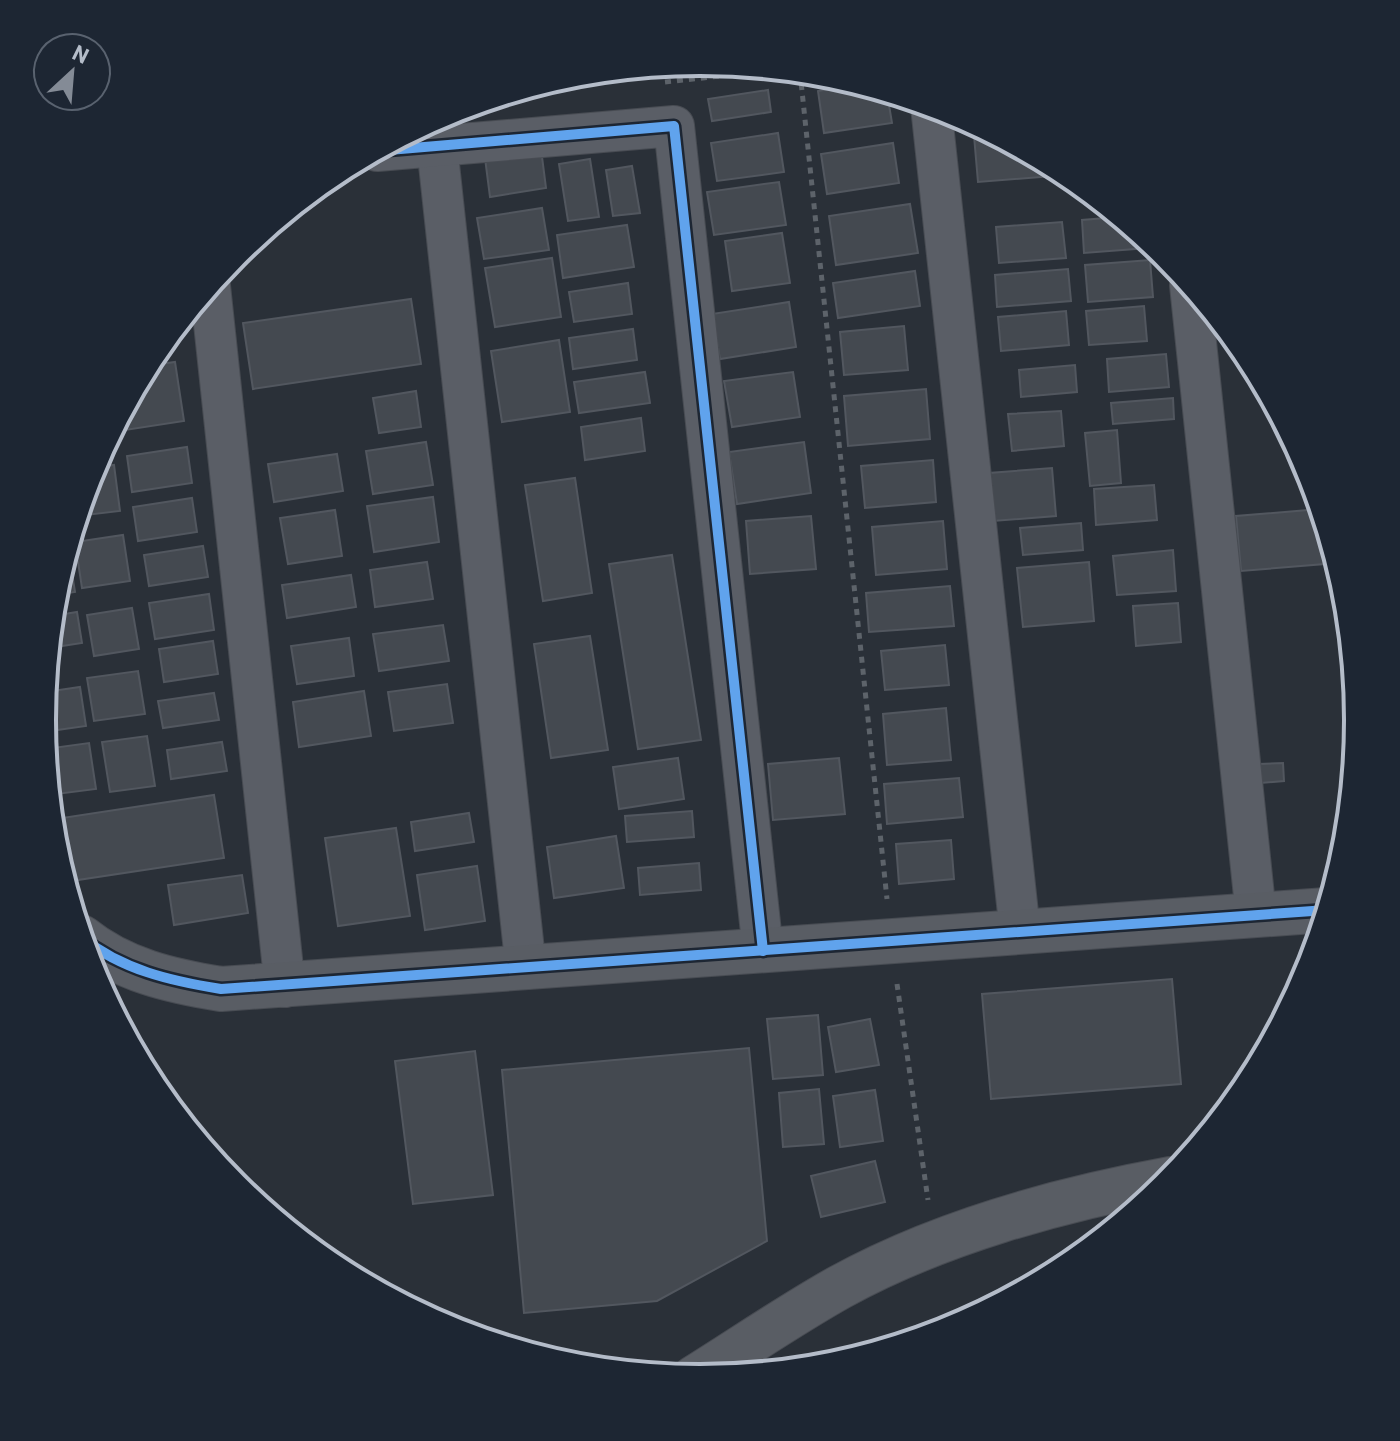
<svg xmlns="http://www.w3.org/2000/svg" width="1400" height="1441" font-family="Barlow,sans-serif">
<style>
.building{fill:#444950;stroke:#52575f;stroke-width:2}
.lines{fill:none;stroke-linecap:round;stroke-linejoin:round}
.street-casing{stroke:#484c53;stroke-width:42}
.secondary-casing{stroke:#484c53;stroke-width:46}
.path{stroke:#5d636a;stroke-width:5;stroke-dasharray:6 6;stroke-linecap:butt}
.street{stroke:#5a5e66;stroke-width:40}
.secondary{stroke:#595d64;stroke-width:44}
.cycleway-casing{stroke:#1d2633;stroke-width:15}
.cycleway{stroke:#60a3ed;stroke-width:10}
.rim{fill:none;stroke:#b4bcc9;stroke-width:4}
</style>
<rect width="100%" height="100%" fill="#2a3038"/>
<g class="building">
<polygon points="859,84 887,93 892,123 824,133 818,91"/>
<polygon points="768,90 771,112 712,121 708,99"/>
<polygon points="973,124 1066,174 1067,175 978,182"/>
<polygon points="778,133 784,172 717,181 711,143"/>
<polygon points="893,143 899,183 827,194 821,154"/>
<polygon points="541,149 546,188 490,197 485,158"/>
<polygon points="590,159 599,217 568,221 559,164"/>
<polygon points="632,166 640,213 613,216 606,170"/>
<polygon points="779,182 786,225 714,235 707,192"/>
<polygon points="910,204 918,253 836,265 829,216"/>
<polygon points="542,208 549,250 484,259 477,218"/>
<polygon points="1118,217 1148,241 1148,248 1084,253 1082,220"/>
<polygon points="1062,222 1066,258 999,263 996,227"/>
<polygon points="627,225 634,267 563,278 557,235"/>
<polygon points="782,233 790,283 732,291 725,241"/>
<polygon points="552,258 561,317 495,327 485,268"/>
<polygon points="1150,260 1153,297 1088,302 1085,265"/>
<polygon points="1068,269 1071,301 997,307 995,275"/>
<polygon points="915,271 920,306 838,318 833,283"/>
<polygon points="628,283 632,314 574,322 569,292"/>
<polygon points="411,299 421,364 253,389 243,323"/>
<polygon points="789,302 796,347 720,359 712,314"/>
<polygon points="1144,306 1147,341 1089,345 1086,311"/>
<polygon points="1066,311 1069,345 1001,351 998,317"/>
<polygon points="904,326 908,370 844,375 840,332"/>
<polygon points="633,329 637,360 573,369 569,338"/>
<polygon points="559,340 570,412 502,422 491,351"/>
<polygon points="1166,354 1169,387 1109,392 1107,359"/>
<polygon points="175,362 184,421 112,432 147,366"/>
<polygon points="1075,365 1077,392 1021,397 1019,370"/>
<polygon points="645,372 650,403 579,413 574,382"/>
<polygon points="793,372 800,417 732,427 724,381"/>
<polygon points="926,389 930,439 848,446 844,396"/>
<polygon points="416,391 421,427 379,433 373,398"/>
<polygon points="1173,398 1174,419 1113,424 1111,403"/>
<polygon points="1061,411 1064,446 1012,451 1008,414"/>
<polygon points="641,418 645,451 585,460 581,427"/>
<polygon points="1117,430 1121,483 1090,486 1085,433"/>
<polygon points="426,442 433,485 373,494 366,451"/>
<polygon points="804,442 811,493 737,504 729,452"/>
<polygon points="187,447 192,483 132,492 127,456"/>
<polygon points="337,454 343,491 274,502 268,464"/>
<polygon points="933,460 936,502 865,508 861,466"/>
<polygon points="114,465 120,511 86,515 84,497 92,468"/>
<polygon points="1052,468 1056,516 993,521 989,473"/>
<polygon points="575,478 592,593 543,601 525,485"/>
<polygon points="1154,485 1157,520 1096,525 1094,489"/>
<polygon points="433,497 439,542 374,552 367,506"/>
<polygon points="192,498 197,532 138,541 133,507"/>
<polygon points="1320,509 1337,563 1241,571 1236,516"/>
<polygon points="335,510 342,556 288,564 280,518"/>
<polygon points="811,516 816,569 750,574 746,521"/>
<polygon points="943,521 947,569 876,575 872,527"/>
<polygon points="1081,523 1083,550 1023,555 1020,528"/>
<polygon points="123,535 130,581 82,588 75,542"/>
<polygon points="203,546 208,577 149,586 144,555"/>
<polygon points="68,548 75,592 54,595 55,592"/>
<polygon points="1173,550 1176,591 1117,595 1113,556"/>
<polygon points="672,555 701,740 638,749 609,564"/>
<polygon points="427,562 433,599 375,607 370,570"/>
<polygon points="1089,562 1094,621 1023,627 1017,568"/>
<polygon points="351,575 356,607 287,618 282,585"/>
<polygon points="950,586 954,626 869,632 866,593"/>
<polygon points="209,594 214,630 155,639 149,603"/>
<polygon points="1178,603 1181,642 1136,646 1133,606"/>
<polygon points="132,608 139,649 94,656 87,615"/>
<polygon points="77,612 82,643 49,648 52,616"/>
<polygon points="443,625 449,661 379,671 373,634"/>
<polygon points="590,636 608,750 551,758 534,644"/>
<polygon points="349,638 354,676 297,684 291,646"/>
<polygon points="213,641 218,674 164,682 159,649"/>
<polygon points="945,645 949,685 885,690 881,651"/>
<polygon points="138,671 145,714 94,721 87,678"/>
<polygon points="447,684 453,723 394,731 388,692"/>
<polygon points="80,687 86,726 43,732 45,692"/>
<polygon points="364,691 371,736 299,747 293,702"/>
<polygon points="214,693 219,720 163,728 158,701"/>
<polygon points="946,708 951,760 887,765 883,714"/>
<polygon points="147,736 155,786 110,792 102,742"/>
<polygon points="222,742 227,771 171,779 167,750"/>
<polygon points="89,743 96,789 49,795 45,749"/>
<polygon points="678,758 684,799 619,809 613,767"/>
<polygon points="839,758 845,814 773,820 768,764"/>
<polygon points="1283,763 1284,781 1261,783 1259,764"/>
<polygon points="959,778 963,817 887,824 884,784"/>
<polygon points="214,795 224,858 71,881 62,818"/>
<polygon points="692,811 694,837 627,842 625,816"/>
<polygon points="469,813 474,842 415,851 411,822"/>
<polygon points="396,828 410,916 338,926 325,838"/>
<polygon points="616,836 624,888 554,898 547,847"/>
<polygon points="951,840 954,879 899,884 896,844"/>
<polygon points="699,863 701,890 640,895 638,868"/>
<polygon points="477,866 485,921 425,930 417,875"/>
<polygon points="242,875 248,913 174,925 168,885"/>
<polygon points="1172,979 1181,1084 991,1099 982,994"/>
<polygon points="818,1015 823,1075 773,1079 767,1019"/>
<polygon points="870,1019 879,1065 836,1072 828,1027"/>
<polygon points="749,1048 767,1241 657,1301 524,1313 502,1070"/>
<polygon points="475,1051 493,1195 413,1204 395,1061"/>
<polygon points="819,1089 824,1144 783,1147 779,1093"/>
<polygon points="875,1090 883,1141 840,1147 833,1096"/>
<polygon points="875,1161 885,1202 821,1217 811,1176"/>
<polygon points="994,1301 996,1305 950,1329 947,1321"/>
</g>
<g class="lines">
<defs>
<g id="street">
<polyline points="931,106 1020,932"/>
<polyline points="437,146 526,969"/>
<polyline points="377,151 674,126 763,951"/>
<polyline points="1190,285 1256,915"/>
<polyline points="210,286 285,987"/>
</g>
<g id="secondary">
<path d="M81 937C122 970 171 981 221 989L1327 910"/>
<path d="M694 1378C742 1348 790 1315 840 1287 938 1233 1061 1199 1171 1179"/>
</g>
</defs>
<use href="#street" class="street-casing"/>
<use href="#secondary" class="secondary-casing"/>
<g class="path">
<polyline points="800,72 887,899"/>
<polyline points="665,82 777,70"/>
<polyline points="897,984 928,1200"/>
</g>
<use href="#street" class="street"/>
<use href="#secondary" class="secondary"/>
<defs>
<g id="cycleway">
<polyline points="377,151 674,126 763,951"/>
<path d="M81 937C122 970 171 981 221 989L1327 910"/>
</g>
</defs>
<use href="#cycleway" class="cycleway-casing"/>
<use href="#cycleway" class="cycleway"/>
</g>
<path d="M0 0H1400V1441H0ZM56 720a644 644 0 1 1 1288 0a644 644 0 1 1-1288 0Z" fill="#1d2633" fill-rule="evenodd"/>
<path class="rim" d="M56 720a644 644 0 1 1 1288 0a644 644 0 1 1-1288 0Z"/>
<g transform="translate(72 72) rotate(26)"><circle r="38" fill="#1d2633" stroke="#59626f" stroke-width="2"/>
<path d="M0-6L14 30L0 20L-14 30Z" fill="#848b96"/>
<text y="-12" font-size="22" font-weight="bold" text-anchor="middle" fill="#b4bcc9">N</text>
</g>
</svg>
